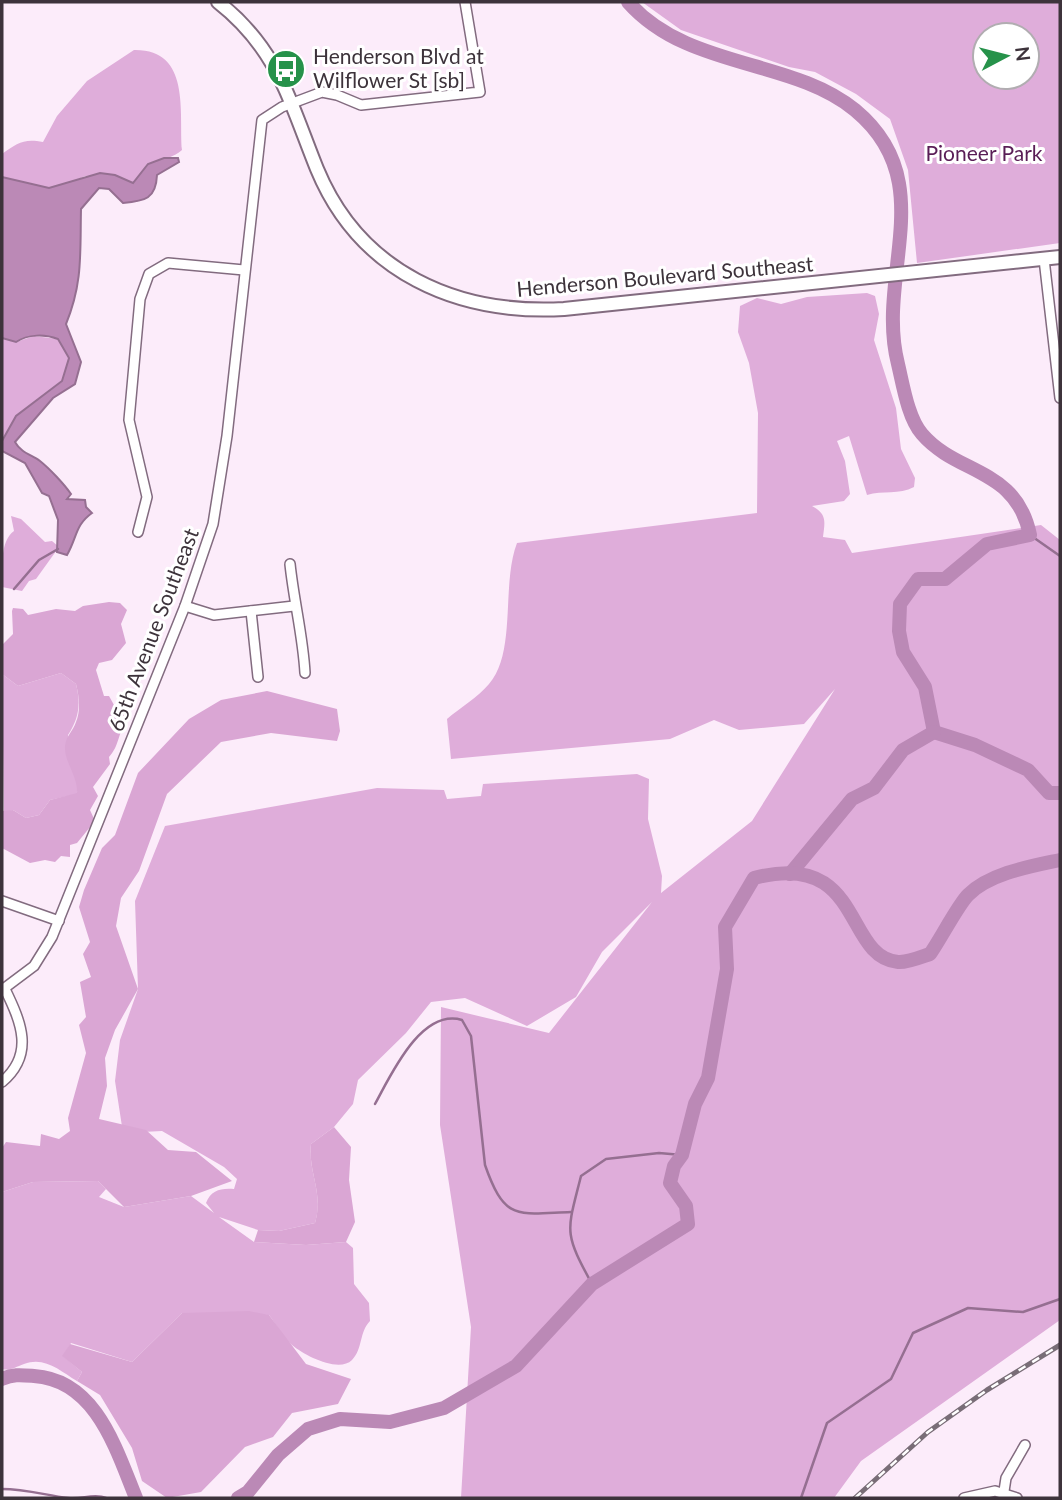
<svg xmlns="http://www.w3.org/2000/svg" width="1062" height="1500" font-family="Lato,sans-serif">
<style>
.green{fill:#dfadda;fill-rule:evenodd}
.forest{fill:#daa6d4}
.water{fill:#bb89b6;stroke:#956f91;stroke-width:2}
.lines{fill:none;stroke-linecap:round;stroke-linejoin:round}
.stream{stroke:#956f91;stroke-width:2.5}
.river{stroke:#bb89b6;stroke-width:14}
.street-casing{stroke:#826b7f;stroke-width:12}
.secondary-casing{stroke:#826b7f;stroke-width:16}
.street{stroke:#fff;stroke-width:9}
.secondary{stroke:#fff;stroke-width:12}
.rail-casing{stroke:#796d77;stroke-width:5}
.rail{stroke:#fff;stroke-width:2.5;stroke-dasharray:8;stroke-linecap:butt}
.labels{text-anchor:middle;stroke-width:6;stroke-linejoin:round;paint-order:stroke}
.poi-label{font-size:21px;fill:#3d333b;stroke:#fff;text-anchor:start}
.park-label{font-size:21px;fill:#591d56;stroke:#fff}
.street-label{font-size:21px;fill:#3d333b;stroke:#fff}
</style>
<rect width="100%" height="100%" fill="#fcecfa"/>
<g class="green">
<path d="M642 2H1060V243L917 263 908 170 890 119 856 94 815 72 789 67 681 30ZM985 35H1027V77H985Z"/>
<path d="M134 50C191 49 179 112 182 150 165 164 148 158 137 181L133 183 115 175 85 176 68 184 49 188 2 177V154C17 143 24 138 43 142L57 116 87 81Z"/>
<path d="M867 293 875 296 879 314 874 340 896 408 901 449 915 478 914 487C899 495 883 490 867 495L849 436 837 441 845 461 850 494 844 501 812 506C827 514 825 521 823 537L845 540 852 553 1041 525 1060 540V1320L861 1461 834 1498H461L471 1327 440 1125 441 1007 549 1033 652 902 602 952 576 997 527 1026 465 998 431 1002 406 1033 358 1080 353 1104 334 1127 311 1144C308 1173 324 1193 315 1223L279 1231 258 1230 219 1217 254 1242 306 1245 346 1242 353 1248 354 1284 369 1303 370 1321C359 1332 363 1349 352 1360 339 1373 305 1356 292 1345 283 1338 276 1324 269 1315L182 1313 132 1362 71 1343 63 1356 82 1372 77 1381C60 1371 45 1356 24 1364 15 1367 11 1371 2 1369V1192L33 1182 98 1181 106 1189 99 1197 124 1207 191 1196 214 1213 206 1203C211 1190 221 1188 234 1189L237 1179 224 1167 162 1131 123 1133 115 1081 120 1040 138 989 135 901 165 826 377 788 444 790 447 799 481 796 483 784 637 774 649 779 648 819 662 876 661 893 752 821 835 689 804 724 739 730 714 720 670 739 451 759 447 719C460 708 478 697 489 684 517 652 501 584 517 543L757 513 758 413 749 363 738 332 740 306 757 298 781 304 807 297Z"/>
<polygon points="34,336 58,339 69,358 62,381 16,416 2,441 2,338 16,342"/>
<path d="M11 516 21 519 45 542 52 541 59 547 36 579 29 581 22 591 2 587C2 568 0 541 14 531Z"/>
<path d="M61 673 76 684C81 704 79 718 68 735L78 781 77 794 50 800 39 815 26 818 13 810 4 813 2 674 18 686Z"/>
</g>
<g class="forest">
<path d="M109 602 120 603 127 610 121 624 126 643 112 660 99 663 96 670 104 696H109L114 705 127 708V721C117 734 120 745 109 757L110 764 93 787 98 796 90 810 95 821 77 843 70 845V857L61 856 55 862 45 860 30 863 2 848V811L13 810 26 818 39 815 50 800 77 793C78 776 64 762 65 746 66 736 73 731 76 722 81 710 79 696 76 684L61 673 18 686 2 674V645L13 634 12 611 13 608 23 609 28 615 56 609 75 611 83 606Z"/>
<polygon points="267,691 337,709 340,731 337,741 271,733 221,742 167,794 139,871 121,898 116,926 138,989 115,1030 105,1058 107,1086 99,1119 146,1130 168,1150 196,1152 232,1181 191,1196 124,1207 98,1181 33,1182 2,1192 2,1148 6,1142 40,1146 41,1134 59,1139 70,1131 68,1118 86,1053 79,1025 86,1017 80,982 91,977 83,954 90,942 79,907 84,890 102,848 115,835 138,773 189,719 221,700"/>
<path d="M334 1127 351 1147 349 1180 355 1222 346 1242 306 1245 254 1242 258 1230 279 1231 315 1223C324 1193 308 1173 311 1144Z"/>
<polygon points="249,1311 269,1315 306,1364 351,1379 338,1404 292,1413 273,1437 245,1447 201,1492 167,1498 142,1481 132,1448 100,1395 77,1381 82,1372 62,1356 70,1344 132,1362 182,1313"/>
</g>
<path class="water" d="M164 158H178L179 162 157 175C156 199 145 201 123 203L109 189 99 188 81 209C80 253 83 283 66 324L81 362 75 384 53 398 15 442C21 453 32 455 40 461 50 469 64 484 71 494L67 499 85 500 86 507 92 513C75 525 77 538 67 555L57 552 58 520 49 496 42 493 25 463 2 451V441L16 416 62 381 69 358 58 339C45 334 28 334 16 342L2 338V177L49 188 100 173 115 175 133 183 148 164Z"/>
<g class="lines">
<g class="stream">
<polyline points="1030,535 1060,556"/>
<polyline points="14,589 39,560 58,549"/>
<path d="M375 1104C391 1075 421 1008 462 1020L471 1036 485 1165C505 1222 517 1214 571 1212"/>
<path d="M592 1284C563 1231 567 1232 581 1176L606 1159 659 1153 682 1155"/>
<path d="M2 1489C25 1489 45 1495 68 1498 81 1500 94 1493 106 1498"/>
<polyline points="801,1498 827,1423 891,1379 913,1333 968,1308 1023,1312 1060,1299"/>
</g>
<g class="river">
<path d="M628 2C688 70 792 58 855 110 942 182 875 275 898 364 903 385 908 418 922 434 957 475 1016 467 1030 535L987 544 945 579H918L900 604 899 631 903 652 925 687 934 732 975 745 1028 770 1049 793H1060"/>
<polyline points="790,874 852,799 874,788 903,750 934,732"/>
<path d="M2 1379C13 1374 21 1375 34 1376 96 1380 116 1449 136 1498"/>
<path d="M238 1498 248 1492 278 1455 308 1429 340 1419 390 1422 444 1408 516 1366 592 1284 688 1224 686 1206 670 1183 674 1166 682 1155 695 1104 708 1078 727 969 725 927 754 878C864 849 843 957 898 962 907 963 921 957 930 954 940 940 958 905 968 895 990 873 1032 866 1060 860"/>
</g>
<defs>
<g id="street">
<polyline points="1044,259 1060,398"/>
<polyline points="138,532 147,497 129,420 140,299 149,274 168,263 244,270"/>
<path d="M290 564C294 602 303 636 305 673"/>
<polyline points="185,606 214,615 294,606"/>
<polyline points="251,611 258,677"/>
<polyline points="2,901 59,921"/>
<polyline points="2,990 34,966 52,937 185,606 213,524 227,436 262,120 282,107 322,92 337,95 361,105 480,92 465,2"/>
<path d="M2 1082C35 1054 21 1022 5 989"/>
<polyline points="1004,1491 1006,1478 1025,1445"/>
<polyline points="964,1498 995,1491 1017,1498"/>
</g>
<path id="secondary" d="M218 2C278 49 290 102 317 169 360 273 457 315 564 309L1060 257"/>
</defs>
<use href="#street" class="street-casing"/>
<use href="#secondary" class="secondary-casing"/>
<use href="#street" class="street"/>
<use href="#secondary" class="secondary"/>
<defs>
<polyline id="rail" points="855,1498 928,1432 987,1390 1060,1345"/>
</defs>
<use href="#rail" class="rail-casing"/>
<use href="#rail" class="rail"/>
</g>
<defs>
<symbol id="bus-disc" viewBox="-11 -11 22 22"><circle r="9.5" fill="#26924a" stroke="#fff"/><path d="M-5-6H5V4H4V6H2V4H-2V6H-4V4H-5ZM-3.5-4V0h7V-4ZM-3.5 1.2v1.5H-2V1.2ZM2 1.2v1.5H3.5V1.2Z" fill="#fff"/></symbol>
</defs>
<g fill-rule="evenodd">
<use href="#bus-disc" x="264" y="47" width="44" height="44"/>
</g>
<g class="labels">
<g class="poi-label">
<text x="313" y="64">Henderson Blvd at<tspan x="313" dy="24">Wilflower St [sb]</tspan></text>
</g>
<g class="park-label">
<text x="984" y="161">Pioneer Park</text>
</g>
<g class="street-label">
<text transform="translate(665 277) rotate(-5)" y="7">Henderson Boulevard Southeast</text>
<text transform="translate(154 630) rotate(-69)" y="7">65th Avenue Southeast</text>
</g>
</g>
<rect width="1062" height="1500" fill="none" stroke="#3d333b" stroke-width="7"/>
<g transform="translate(1006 56) rotate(83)"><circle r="33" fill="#ffffff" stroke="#b1adb1" stroke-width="2"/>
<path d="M0-5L12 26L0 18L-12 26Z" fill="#26924a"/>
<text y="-10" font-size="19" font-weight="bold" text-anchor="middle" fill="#3d333b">N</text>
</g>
</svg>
